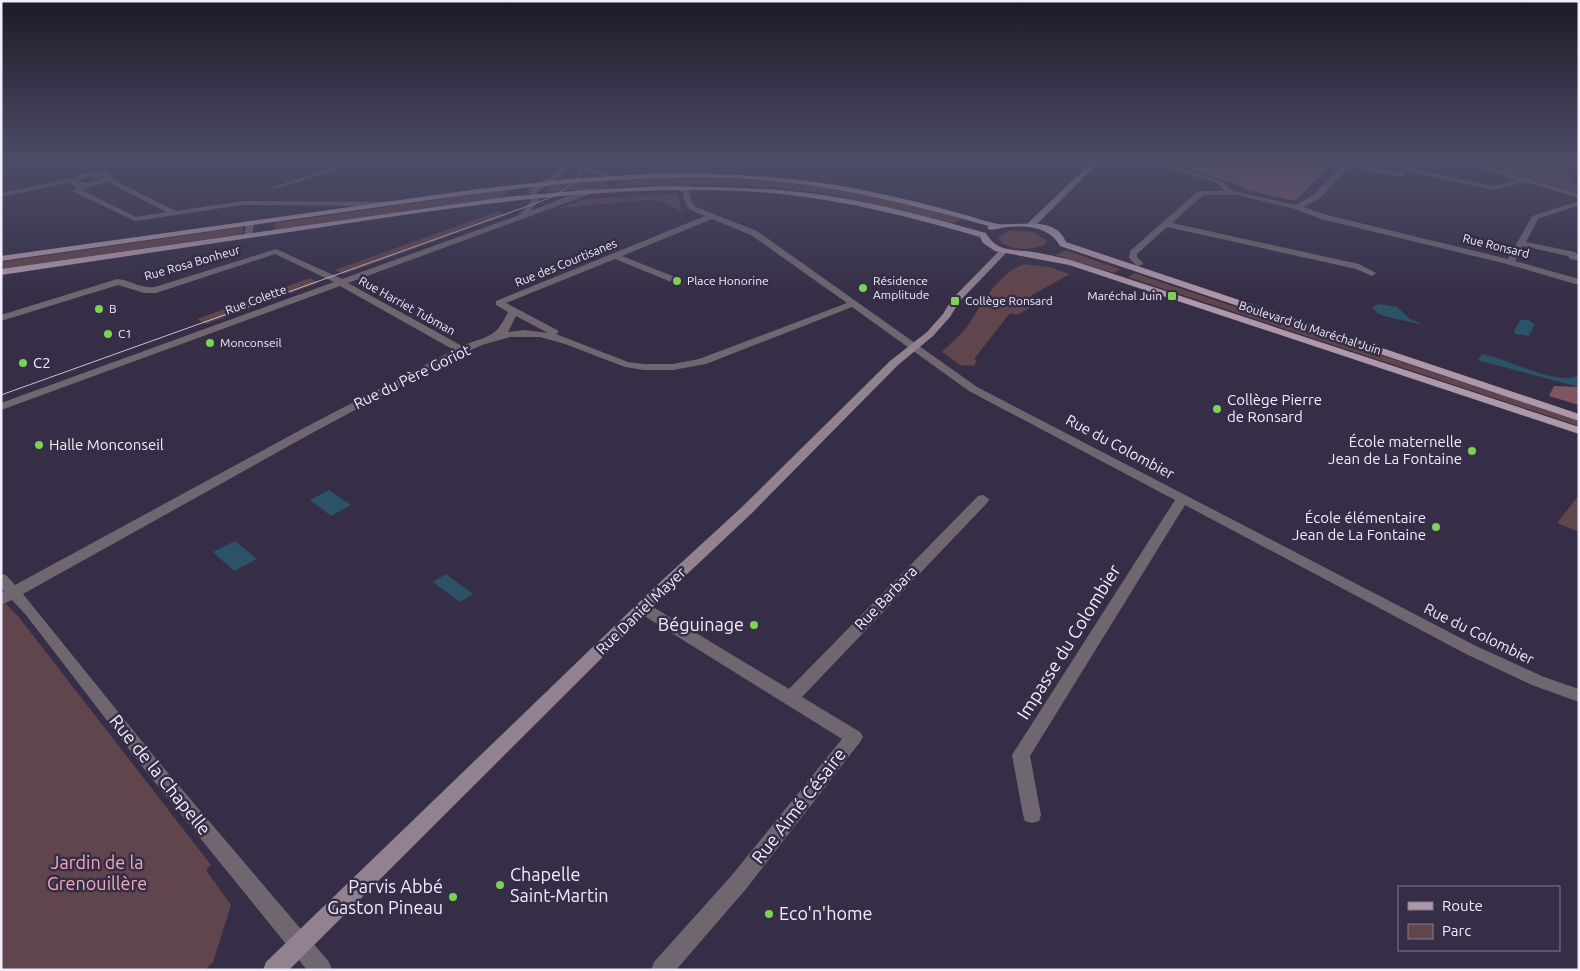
<svg xmlns="http://www.w3.org/2000/svg" width="1580" height="971" font-family="Ubuntu,sans-serif">
<style>
.green{fill:#61454c}
.forest{fill:#7f5660}
.water{fill:#2b5267}
.lines{fill:none;stroke-linecap:round;stroke-linejoin:round}
.minor{fill:#70666f;fill-rule:evenodd}
.secondary{fill:#928290;fill-rule:evenodd}
.primary{fill:#ad97a9;fill-rule:evenodd}
.tram{stroke:#c6c1d2;stroke-width:1}
.poi-dot{fill:#7dd154;stroke:#362e46;stroke-width:2}
.labels{text-anchor:middle;stroke-width:5;stroke-linejoin:round;paint-order:stroke}
.far-street-label{font-size:12px;fill:#f1edfc;stroke:#362e46}
.far-poi-label{font-size:12px;fill:#f1edfc;stroke:#362e46;text-anchor:start}
.poi-label{font-size:15px;fill:#f1edfc;stroke:#362e46;text-anchor:start}
.street-label{font-size:15px;fill:#f1edfc;stroke:#362e46}
.near-poi-label{font-size:18px;fill:#f1edfc;stroke:#362e46;text-anchor:end}
.near-street-label{font-size:18px;fill:#f1edfc;stroke:#362e46}
.near-park-label{font-size:18px;fill:#f2aabb;stroke:#362e46}
</style>
<rect width="100%" height="100%" fill="#362e46"/>
<g class="green">
<polygon points="1469,161 1561,161 1578,191 1567,189"/>
<path d="M646 177C719 178 791 179 862 193 896 200 929 209 962 219L954 223C912 213 870 202 828 194 758 183 686 183 615 187V179Z"/>
<polygon points="607,179 607,188 544,192 551,185"/>
<polygon points="512,189 502,197 274,230 275,223"/>
<polygon points="678,194 682,211 659,201 648,200 558,208 586,199"/>
<polygon points="499,211 507,215 344,274 335,270"/>
<polygon points="243,227 242,234 1,269 1,262"/>
<path d="M1010 230 1034 232 1047 241 1046 244C1034 251 1004 252 998 237Z"/>
<polygon points="1066,250 1071,252 1120,269 1114,273 1055,255"/>
<path d="M1024 264 1050 267 1070 274 1030 296 1042 301 1017 315 1010 313 974 359 977 361 974 366 960 365 942 352C951 343 962 334 969 324 984 301 997 275 1024 264Z"/>
<polygon points="1134,273 1579,421 1579,426 1128,277"/>
<polygon points="310,278 318,283 206,324 197,319"/>
<polygon points="1579,495 1579,532 1557,523"/>
<polygon points="1,599 18,616 211,865 206,870 231,905 213,962 205,970 1,970"/>
</g>
<g class="forest">
<polygon points="1164,161 1334,161 1295,201 1246,190 1234,183"/>
<polygon points="1554,386 1579,387 1579,405 1549,396"/>
</g>
<g class="water">
<polygon points="1379,304 1397,307 1409,318 1423,325 1384,316 1377,313 1372,307"/>
<polygon points="1520,320 1528,320 1535,324 1529,336 1515,334 1514,331"/>
<path d="M1482 354C1503 357 1561 388 1579 375V387L1481 361 1478 360Z"/>
<polygon points="329,490 351,505 331,516 310,500"/>
<polygon points="235,541 257,559 234,571 213,552"/>
<polygon points="446,574 473,594 460,602 433,582"/>
</g>
<g class="lines">
<g class="minor">
<polygon points="353,161 364,161 275,189 269,188"/>
<polygon points="381,161 392,161 374,167 371,165"/>
<path d="M560 161H572L612 176 607 177 569 165 566 172 536 193 539 201 530 211 587 189H593V193L348 283 462 346C489 335 495 339 508 312L496 305V301L705 216C690 210 685 210 683 192L672 187 676 185 689 189 692 203 696 207 757 231 977 387 1476 646 1544 677 1579 689V702L1532 685 1466 654 1185 505 1030 756 1041 815 1039 821 1032 823 1025 821 1023 815 1012 755 1175 500 969 391 852 307 706 364 673 370H644L625 367 565 344 540 337H510L482 345 449 360 312 433 23 594 157 760 329 962 332 970H307L145 770 26 615 12 600 1 605V593L4 592 1 588V574L6 575 15 585 304 428 454 350 340 286 1 410V403L334 282 275 254 156 293H144L118 285 1 321V315L117 279C131 280 141 289 155 287L276 249 342 279 519 215 531 201 529 190 561 170 563 165ZM712 219 751 235 847 303 699 359 673 364H644L628 362 556 334 559 332 557 330 506 303 615 259 674 283H680V279L622 256ZM516 316 548 333 525 330 508 332Z"/>
<polygon points="1146,161 1157,161 1221,181 1233,191 1296,205 1313,195 1347,161 1354,161 1352,164 1398,173 1405,167 1493,186 1517,180 1458,161 1469,161 1579,194 1579,198 1525,182 1493,190 1407,171 1400,177 1349,167 1319,199 1303,207 1327,215 1508,259 1532,216 1579,201 1579,205 1538,219 1526,242 1575,252 1579,256 1579,261 1570,259 1568,256 1523,246 1515,261 1579,279 1579,285 1507,264 1321,219 1295,209 1238,195 1203,195 1172,223 1359,264 1376,273 1372,276 1356,269 1167,227 1137,254 1137,257 1144,264 1137,266 1129,258 1130,251 1198,191 1225,191 1217,183"/>
<path d="M104 172 112 176V179L176 211 242 201 384 202 388 204 384 206 242 205 135 221 74 192 73 190 77 187 68 183 1 197V193L73 178 86 173ZM103 176 105 177 90 183 77 182 87 177ZM107 182 167 212 136 217 82 190Z"/>
<polygon points="247,221 254,223 252,236 248,238 244,236"/>
<polygon points="983,495 989,499 988,502 802,697 860,732 863,737 860,742 746,889 676,970 651,970 654,962 732,875 842,739 638,612 636,608 638,604 643,603 648,604 789,689 978,496"/>
</g>
<g class="secondary">
<polygon points="1093,161 1100,161 1034,227 1028,227 1028,223"/>
<polygon points="1001,249 1008,251 959,302 950,317 933,336 898,365 752,513 667,593 289,970 263,970 266,962 657,585 742,507 890,361 927,332 943,314 952,299"/>
</g>
<g class="primary">
<path d="M659 173C732 173 805 177 877 193 906 199 934 206 962 214 974 217 986 222 998 224 1021 226 1055 215 1066 242L1579 414V421L1060 246C1047 222 1014 225 991 230L987 228 989 226C910 204 831 184 749 179 624 172 502 190 379 207 253 225 127 243 1 261V256L478 189 568 179Z"/>
<path d="M664 186C717 187 770 187 823 195 879 203 932 218 986 233 998 255 1019 248 1039 253 1050 255 1062 258 1074 261L1579 427V434L1069 265 995 251 983 243 980 237C900 214 824 195 741 191 605 185 470 205 336 225 224 242 113 258 1 275V269L505 197 585 190Z"/>
</g>
<path class="tram" d="M1 395 542 201C558 194 573 187 582 171L579 161"/>
</g>
<linearGradient id="sky" x2="0" y2="1"><stop stop-color="#1e1926"/><stop offset="0.54" stop-color="#4c4c68"/><stop offset="1" stop-color="#4c4c68" stop-opacity="0"/></linearGradient>
<rect width="1580" height="297" fill="url(#sky)"/>
<g class="poi-dot">
<circle cx="677" cy="281" r="5"/>
<circle cx="863" cy="288" r="5"/>
<rect x="1167" y="291" width="10" height="10" rx="2.5"/>
<rect x="950" y="296" width="10" height="10" rx="2.5"/>
<circle cx="99" cy="309" r="5"/>
<circle cx="108" cy="334" r="5"/>
<circle cx="210" cy="343" r="5"/>
<circle cx="23" cy="363" r="5"/>
<circle cx="1217" cy="409" r="5"/>
<circle cx="39" cy="445" r="5"/>
<circle cx="1472" cy="451" r="5"/>
<circle cx="1436" cy="527" r="5"/>
<circle cx="754" cy="625" r="5"/>
<circle cx="500" cy="885" r="5"/>
<circle cx="453" cy="897" r="5"/>
<circle cx="769" cy="914" r="5"/>
</g>
<g class="labels">
<g class="far-street-label">
<text transform="translate(1496 246) rotate(14)" y="4">Rue Ronsard</text>
<text transform="translate(192 263) rotate(-16)" y="4">Rue Rosa Bonheur</text>
<text transform="translate(566 263) rotate(-22)" y="4">Rue des Courtisanes</text>
<text transform="translate(256 300) rotate(-20)" y="4">Rue Colette</text>
<text transform="translate(407 306) rotate(29)" y="4">Rue Harriet Tubman</text>
<text transform="translate(1310 328) rotate(18)" y="4">Boulevard du Maréchal Juin</text>
</g>
<g class="far-poi-label">
<text x="687" y="285">Place Honorine</text>
<text x="873" y="285">Résidence<tspan x="873" dy="14">Amplitude</tspan></text>
<text x="1162" y="300" text-anchor="end">Maréchal Juin</text>
<text x="965" y="305">Collège Ronsard</text>
<text x="109" y="313">B</text>
<text x="118" y="338">C1</text>
<text x="220" y="347">Monconseil</text>
</g>
<g class="poi-label">
<text x="33" y="368">C2</text>
<text x="1227" y="405">Collège Pierre<tspan x="1227" dy="17">de Ronsard</tspan></text>
<text x="1462" y="447" text-anchor="end">École maternelle<tspan x="1462" dy="17">Jean de La Fontaine</tspan></text>
<text x="49" y="450">Halle Monconseil</text>
<text x="1426" y="523" text-anchor="end">École élémentaire<tspan x="1426" dy="17">Jean de La Fontaine</tspan></text>
</g>
<g class="street-label">
<text transform="translate(412 377) rotate(-26)" y="5">Rue du Père Goriot</text>
<text transform="translate(1120 447) rotate(28)" y="5">Rue du Colombier</text>
<text transform="translate(886 598) rotate(-46)" y="5">Rue Barbara</text>
<text transform="translate(641 611) rotate(-44)" y="5">Rue Daniel Mayer</text>
<text transform="translate(1479 634) rotate(26)" y="5">Rue du Colombier</text>
</g>
<g class="near-poi-label">
<text x="744" y="631">Béguinage</text>
<text x="510" y="881" text-anchor="start">Chapelle<tspan x="510" dy="21">Saint-Martin</tspan></text>
<text x="443" y="893">Parvis Abbé<tspan x="443" dy="21">Gaston Pineau</tspan></text>
<text x="779" y="920" text-anchor="start">Eco'n'home</text>
</g>
<g class="near-street-label">
<text transform="translate(1069 642) rotate(-58)" y="6">Impasse du Colombier</text>
<text transform="translate(160 775) rotate(51)" y="6">Rue de la Chapelle</text>
<text transform="translate(799 806) rotate(-52)" y="6">Rue Aimé Césaire</text>
</g>
<g class="near-park-label">
<text x="97" y="869">Jardin de la<tspan x="97" dy="21">Grenouillère</tspan></text>
</g>
</g>
<rect width="1580" height="971" fill="none" stroke="#f1edfc" stroke-width="5"/>
<rect x="1398" y="886" width="162" height="65" fill="#362e46" stroke="#817a8f"/>
<rect x="1408" y="902" width="25" height="8" fill="#ad97a9" stroke="#817a8f"/>
<text x="1442" y="911" font-size="15" fill="#f1edfc">Route</text>
<rect x="1408" y="924" width="25" height="15" fill="#61454c" stroke="#817a8f"/>
<text x="1442" y="936" font-size="15" fill="#f1edfc">Parc</text>
</svg>
